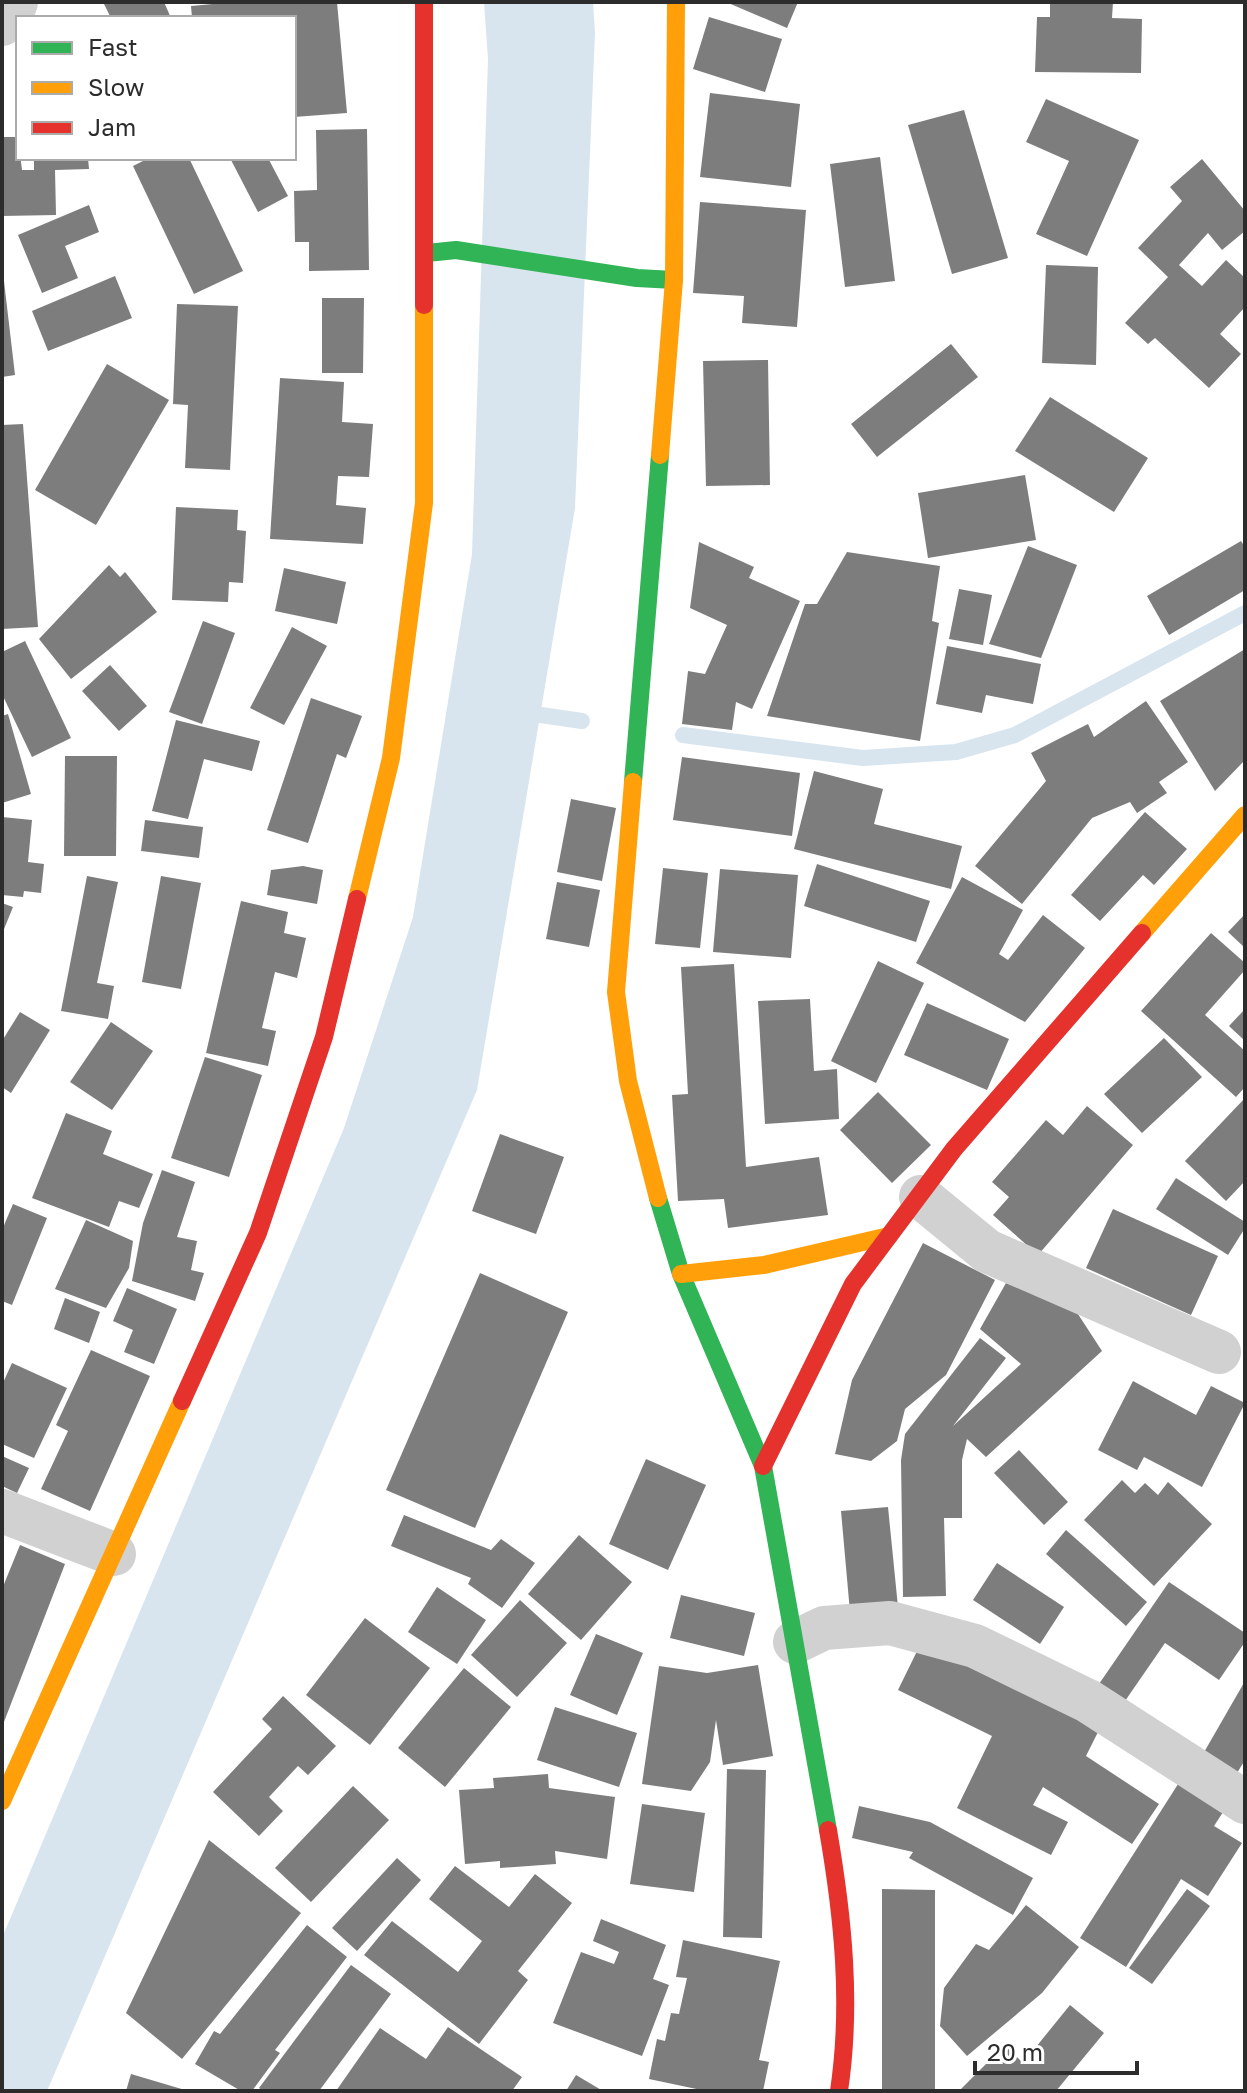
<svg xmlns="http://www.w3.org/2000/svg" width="1247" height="2093" font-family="'Golos Text',sans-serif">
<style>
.water{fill:#d8e5ef}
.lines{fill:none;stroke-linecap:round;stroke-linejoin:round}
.stream{stroke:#d8e5ef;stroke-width:16}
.building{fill:#7d7d7d}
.street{stroke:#d1d1d1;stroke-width:44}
.fast{stroke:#30b455;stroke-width:18}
.slow{stroke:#ff9f0a;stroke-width:18}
.jam{stroke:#e5322d;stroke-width:18}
</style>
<rect width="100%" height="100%" fill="#fff"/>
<polygon class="water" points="484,2 593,2 595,33 575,508 477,1090 47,2091 2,2091 2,1938 344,1128 413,917 472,554 488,59"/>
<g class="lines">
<g class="stream">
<polyline points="520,712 582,721"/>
<polyline points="683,735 863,758 956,752 1015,735 1245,613"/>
</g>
</g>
<g class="building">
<polygon points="103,2 164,2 171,18 111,18"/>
<polygon points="234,2 337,2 347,113 294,117 294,18 192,18 191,6"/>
<polygon points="726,2 798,2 787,28"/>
<polygon points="1050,2 1113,2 1112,18 1142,19 1141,73 1035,72 1037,17 1050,17"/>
<polygon points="709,17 782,39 765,92 693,69"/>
<polygon points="710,93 800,104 791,187 700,177"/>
<polygon points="1046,99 1139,140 1087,256 1036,234 1069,161 1026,142"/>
<polygon points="964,110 1008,258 952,274 908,125"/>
<polygon points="367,129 369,270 309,271 309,242 295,242 294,191 317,190 316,130"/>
<polygon points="2,137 18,137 22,170 34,170 34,158 88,158 89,169 55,170 56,215 2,216"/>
<polygon points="880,157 895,281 845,287 830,164"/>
<polygon points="149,158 189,158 243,271 194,294 133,166"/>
<polygon points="230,158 268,158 288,196 258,212"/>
<polygon points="1202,159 1245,211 1245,231 1222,250 1208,233 1179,265 1202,286 1226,260 1245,278 1245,307 1220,334 1241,354 1209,388 1155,338 1148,344 1125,323 1168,277 1138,248 1182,201 1170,187"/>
<polygon points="700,202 806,210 797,327 742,323 744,296 693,293"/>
<polygon points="89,205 99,232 65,246 78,278 42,293 18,235"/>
<polygon points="2,264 15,375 2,377"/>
<polygon points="1046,265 1098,267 1096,365 1042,363"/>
<polygon points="115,276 132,318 48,351 32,311"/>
<polygon points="322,298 364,298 363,373 322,373"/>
<polygon points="177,304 238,306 230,470 185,468 188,405 173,404"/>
<polygon points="951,344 978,377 877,457 851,424"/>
<polygon points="768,360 770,485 706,486 703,361"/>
<polygon points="107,364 169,400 96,525 35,490"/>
<polygon points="280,378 344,382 342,422 373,424 369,477 338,476 336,505 366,508 363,544 270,539"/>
<polygon points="1050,397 1148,458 1114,512 1015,451"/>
<polygon points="23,424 38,627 2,629 2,425"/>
<polygon points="1025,475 1036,540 928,558 918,493"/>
<polygon points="176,507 238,510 237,530 246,531 243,583 229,582 228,602 172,600"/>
<polygon points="1241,541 1245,547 1245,590 1169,635 1147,596"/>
<polygon points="699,542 754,567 749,578 800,601 752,709 736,702 732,730 682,724 688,671 705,674 727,625 690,608"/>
<polygon points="1028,546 1077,565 1041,658 989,644"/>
<polygon points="847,552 940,566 932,621 939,623 920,741 767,716 805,604 817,604"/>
<polygon points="109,565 120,577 125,572 157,612 71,679 39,639"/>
<polygon points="284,568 346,582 337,624 275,611"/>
<polygon points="959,589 992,595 983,645 949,639"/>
<polygon points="203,621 235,633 202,724 169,712"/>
<polygon points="292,627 327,646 284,725 250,708"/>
<polygon points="25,641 71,738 32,757 2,694 2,652"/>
<polygon points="947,646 1041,664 1033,704 986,695 982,713 936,704"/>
<polygon points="1245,649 1245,760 1215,791 1160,701"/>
<polygon points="110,665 147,706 119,731 82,691"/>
<polygon points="311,698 362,716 346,758 337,754 308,843 267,830"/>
<polygon points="1146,701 1188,762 1159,782 1167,793 1137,813 1130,802 1092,818 1022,904 975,866 1046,781 1031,753 1088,724 1094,737"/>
<polygon points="8,714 31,794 2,803 2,716"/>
<polygon points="176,720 260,741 252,771 204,759 188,819 152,811"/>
<polygon points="65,756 117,756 116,856 64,856"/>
<polygon points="682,757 800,773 792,836 673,820"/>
<polygon points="814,771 883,789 874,824 962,846 951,889 794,849"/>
<polygon points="571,799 616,808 602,881 557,872"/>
<polygon points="1145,812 1187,849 1154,885 1143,875 1100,921 1071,895"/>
<polygon points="2,817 32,820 28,862 44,864 41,893 24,891 23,897 2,895"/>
<polygon points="145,820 203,827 199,858 141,851"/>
<polygon points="817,864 930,901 916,942 804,906"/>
<polygon points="303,866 323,870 317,904 267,895 271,870"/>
<polygon points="663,868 708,873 700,948 655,944"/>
<polygon points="720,869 798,875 791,958 713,952"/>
<polygon points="87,876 118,882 97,983 114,986 108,1019 61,1011"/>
<polygon points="161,876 201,883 181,989 142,982"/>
<polygon points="962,877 1023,910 999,954 1008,960 1043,915 1085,948 1025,1022 916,963"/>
<polygon points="557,882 600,890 589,947 546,939"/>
<polygon points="241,901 288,912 284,933 306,938 297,978 275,972 262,1028 276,1031 268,1066 206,1053"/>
<polygon points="2,903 13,907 2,934"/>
<polygon points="1245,914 1245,948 1228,932"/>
<polygon points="1211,933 1245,963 1245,970 1205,1015 1245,1051 1245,1087 1236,1097 1141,1011"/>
<polygon points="878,961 924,983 876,1083 831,1061"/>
<polygon points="734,964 746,1167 819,1157 828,1215 728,1228 724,1199 678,1201 672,1095 688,1094 681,967"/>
<polygon points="810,999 814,1071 837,1069 839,1119 765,1124 758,1001"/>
<polygon points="927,1003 1009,1039 987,1090 904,1055"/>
<polygon points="1245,1009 1245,1041 1229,1026"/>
<polygon points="20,1012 50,1030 11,1093 2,1087 2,1041"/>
<polygon points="111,1022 153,1051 112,1110 70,1082"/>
<polygon points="1164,1038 1202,1077 1142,1133 1104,1094"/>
<polygon points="205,1057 262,1075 229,1177 171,1158"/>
<polygon points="878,1092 931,1145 892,1183 840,1130"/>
<polygon points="1245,1098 1245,1181 1226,1201 1185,1161"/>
<polygon points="1087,1106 1133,1145 1038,1255 993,1215 1009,1197 992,1182 1046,1120 1063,1135"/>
<polygon points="66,1113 112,1131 103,1154 153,1174 139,1208 119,1201 109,1227 32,1198"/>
<polygon points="500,1134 564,1157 536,1234 472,1211"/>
<polygon points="162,1170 195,1182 177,1237 197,1241 191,1270 204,1273 195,1301 132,1281 143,1223"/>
<polygon points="1176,1178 1245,1222 1245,1228 1228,1255 1156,1209"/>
<polygon points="13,1204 47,1218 12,1305 2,1301 2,1230"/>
<polygon points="1113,1209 1218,1256 1191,1315 1086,1268"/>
<polygon points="86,1220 133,1241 129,1268 106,1308 55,1289"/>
<polygon points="923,1243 995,1280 946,1375 905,1409 897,1441 871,1461 835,1454 852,1380"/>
<polygon points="480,1273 568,1312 475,1528 386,1490"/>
<polygon points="1006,1283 1076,1311 1102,1351 986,1457 967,1439 962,1460 962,1518 944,1518 946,1596 903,1597 901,1460 905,1434 980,1338 1006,1358 953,1426 1021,1364 980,1329"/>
<polygon points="127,1288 177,1309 154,1364 124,1352 133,1330 113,1321"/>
<polygon points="65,1298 100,1312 89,1343 54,1329"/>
<polygon points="91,1350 150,1376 90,1511 41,1489 68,1431 56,1425"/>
<polygon points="12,1363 67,1388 34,1458 2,1444 2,1385"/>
<polygon points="1133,1381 1196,1415 1211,1386 1245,1403 1202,1487 1144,1457 1137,1470 1098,1450"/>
<polygon points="1019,1450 1068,1502 1044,1525 994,1473"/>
<polygon points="2,1456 29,1468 17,1493 2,1486"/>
<polygon points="646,1459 706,1485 668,1570 609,1544"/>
<polygon points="1122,1480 1135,1493 1145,1483 1158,1495 1168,1482 1212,1524 1154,1586 1084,1520"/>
<polygon points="888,1507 898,1607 850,1612 841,1511"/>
<polygon points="404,1515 491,1550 501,1539 535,1563 502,1608 468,1584 471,1578 391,1546"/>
<polygon points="1066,1530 1147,1602 1126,1626 1046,1554"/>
<polygon points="579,1535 632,1582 581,1640 528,1594"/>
<polygon points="20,1545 65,1564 2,1727 2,1589"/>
<polygon points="997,1563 1064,1607 1040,1644 973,1600"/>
<polygon points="1169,1582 1245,1633 1245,1642 1219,1680 1165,1643 1125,1701 1099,1684"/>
<polygon points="437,1587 486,1620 457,1664 408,1632"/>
<polygon points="681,1595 755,1613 744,1656 670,1638"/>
<polygon points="520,1600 567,1643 517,1697 471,1655"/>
<polygon points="365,1618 430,1668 370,1745 306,1695"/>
<polygon points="596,1634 643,1653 617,1715 570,1695"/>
<polygon points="922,1641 1100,1728 1086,1756 1159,1804 1132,1844 1043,1787 1033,1805 1068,1822 1051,1855 957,1808 992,1736 898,1690"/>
<polygon points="758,1665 773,1756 723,1765 716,1720 710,1762 691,1791 642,1784 659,1666 707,1673"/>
<polygon points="464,1668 511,1707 445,1787 398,1748"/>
<polygon points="1245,1681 1245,1760 1237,1773 1203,1754"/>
<polygon points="283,1696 336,1746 308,1775 298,1766 269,1797 283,1811 259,1836 213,1792 272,1729 262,1719"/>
<polygon points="555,1707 637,1733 619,1787 537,1760"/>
<polygon points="727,1769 766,1770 762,1938 723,1937"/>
<polygon points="548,1774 549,1788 615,1797 607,1859 555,1851 556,1864 500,1868 500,1861 465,1864 459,1790 494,1788 493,1778"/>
<polygon points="1180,1781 1225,1809 1214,1826 1242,1843 1208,1896 1181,1879 1126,1967 1080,1938"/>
<polygon points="353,1786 389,1820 311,1902 275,1868"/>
<polygon points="642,1804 705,1813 694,1892 630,1884"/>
<polygon points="859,1806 930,1822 1033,1878 1013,1915 909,1858 913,1852 852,1838"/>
<polygon points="209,1840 301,1913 182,2059 126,2013"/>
<polygon points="397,1858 421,1880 357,1951 332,1928"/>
<polygon points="455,1866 509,1907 535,1874 572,1903 518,1971 528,1980 479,2044 364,1955 392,1921 458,1972 482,1941 429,1899"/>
<polygon points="882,1889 935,1890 935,2091 882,2091"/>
<polygon points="1187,1889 1210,1906 1152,1984 1129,1968"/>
<polygon points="1026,1905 1079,1947 1042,1993 967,2056 940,2026 944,1988 976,1944 989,1950"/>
<polygon points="601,1919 666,1945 653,1979 669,1985 642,2056 553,2023 581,1952 614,1964 619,1952 593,1941"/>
<polygon points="307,1925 347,1957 275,2050 280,2053 252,2091 241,2091 195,2064 214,2031 220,2034"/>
<polygon points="683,1940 780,1961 759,2060 769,2062 763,2091 706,2091 649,2079 657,2039 665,2041 671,2013 679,2014 687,1978 676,1977"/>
<polygon points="351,1965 391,1994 319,2091 263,2091 259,2088"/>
<polygon points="1070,2005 1104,2033 1056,2091 959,2091 1005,2045 1023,2063"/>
<polygon points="448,2027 522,2077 512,2091 336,2091 380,2028 426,2059"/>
<polygon points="131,2074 185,2090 185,2091 126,2091"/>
<polygon points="576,2075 603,2091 566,2091"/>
</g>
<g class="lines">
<g class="street">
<polyline points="2,24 11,16 16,2"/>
<polyline points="921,1197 987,1251 1219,1352"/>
<polyline points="2,1511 114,1554"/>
<polyline points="795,1642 824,1628 890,1623 975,1646 1088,1701 1245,1802"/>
</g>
<g class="fast">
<polyline points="427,253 456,250 637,278 674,280"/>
<polyline points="633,782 660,455"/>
<polyline points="658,1198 681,1274 763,1466 828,1830"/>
</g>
<g class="slow">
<polyline points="660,455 674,280 676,2"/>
<polyline points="633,782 616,992 628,1081 658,1198"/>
<polyline points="357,899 391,758 424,503 424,305"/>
<polyline points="1142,933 1245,815"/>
<polyline points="681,1274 764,1265 889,1236"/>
<polyline points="2,1801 182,1401"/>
</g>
<g class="jam">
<polyline points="424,2 424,305"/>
<polyline points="182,1401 258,1233 324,1037 357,899"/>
<polyline points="763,1466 853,1284 954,1149 1142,933"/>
<path d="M828 1830C843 1917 852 2004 839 2091"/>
</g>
</g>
<rect width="1247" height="2093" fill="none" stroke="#2c2c2c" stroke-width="8"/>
<rect x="16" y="16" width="280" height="144" fill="#ffffff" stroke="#ababab" stroke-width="2"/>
<rect x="32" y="42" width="40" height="12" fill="#30b455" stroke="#ababab" stroke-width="2"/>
<text x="88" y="56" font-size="24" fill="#2c2c2c">Fast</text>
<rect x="32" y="82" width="40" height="12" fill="#ff9f0a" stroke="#ababab" stroke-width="2"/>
<text x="88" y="96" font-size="24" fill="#2c2c2c">Slow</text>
<rect x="32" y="122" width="40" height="12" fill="#e5322d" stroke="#ababab" stroke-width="2"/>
<text x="88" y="136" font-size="24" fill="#2c2c2c">Jam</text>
<path d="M975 2061v12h162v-12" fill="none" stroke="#2c2c2c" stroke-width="4"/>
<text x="987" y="2061" font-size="24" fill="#2c2c2c" stroke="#ffffff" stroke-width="6" paint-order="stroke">20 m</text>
</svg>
